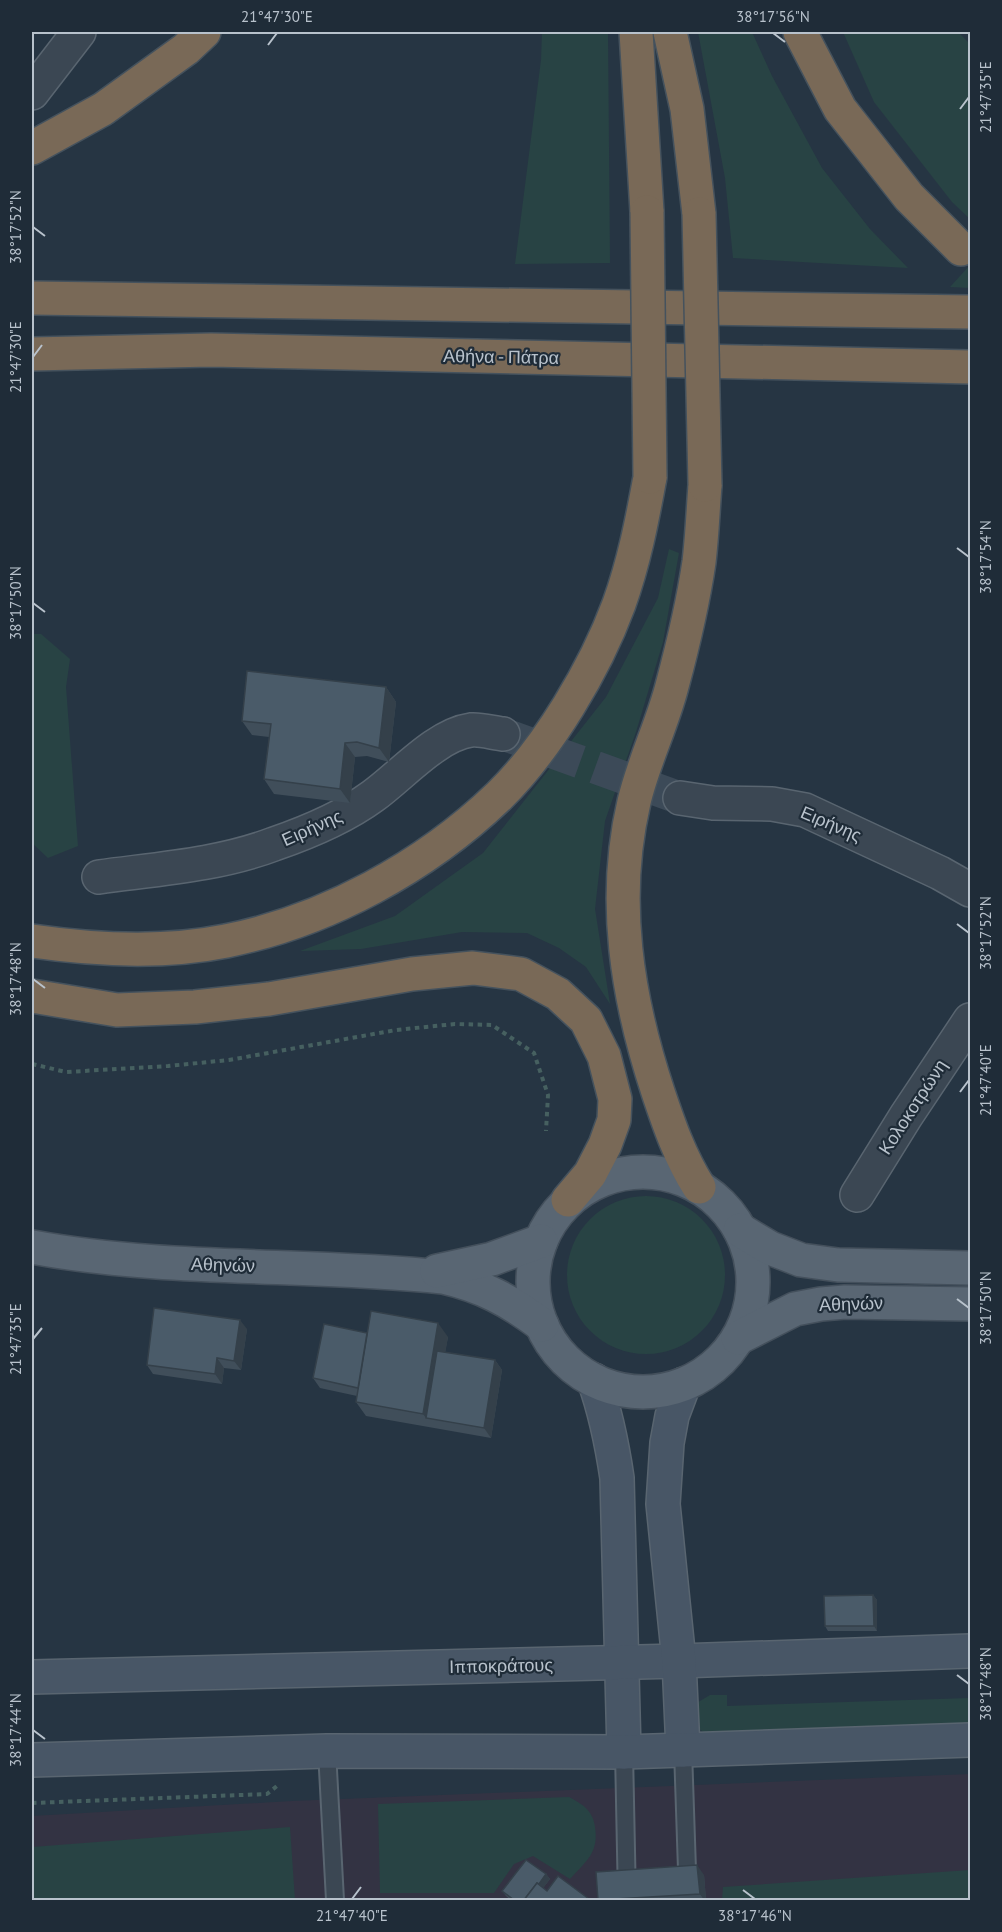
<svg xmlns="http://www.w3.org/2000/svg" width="1002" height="1932" font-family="'PT Sans',sans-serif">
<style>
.medical{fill:#333343}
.green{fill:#284344}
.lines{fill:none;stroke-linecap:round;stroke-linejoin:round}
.street-tunnel{stroke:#3c4a58;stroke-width:33;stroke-dasharray:33 16;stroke-linecap:butt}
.lane-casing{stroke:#596570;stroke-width:20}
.street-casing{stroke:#596570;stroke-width:36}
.secondary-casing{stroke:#596570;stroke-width:36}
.primary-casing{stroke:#44505c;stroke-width:36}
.highway-casing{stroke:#45525d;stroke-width:36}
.path{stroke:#466060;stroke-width:4;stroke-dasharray:4.5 4.5;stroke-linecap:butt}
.lane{stroke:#3b4753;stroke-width:16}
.street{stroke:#3b4753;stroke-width:33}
.secondary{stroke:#485666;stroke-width:33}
.primary{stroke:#596673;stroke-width:33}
.highway{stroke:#796957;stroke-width:33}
.highway-bridge-casing{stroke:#45525d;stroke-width:36;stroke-linecap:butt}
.highway-bridge{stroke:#796957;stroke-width:33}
.wall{fill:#404e5a}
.shaded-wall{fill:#34404a}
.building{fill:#4a5b69;stroke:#34404a;stroke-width:1.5}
.ticks{fill:none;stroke:#b8c2cc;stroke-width:2}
.labels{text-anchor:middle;stroke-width:4.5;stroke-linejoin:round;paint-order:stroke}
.street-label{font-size:18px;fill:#b8c2cc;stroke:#1f2c38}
.neatline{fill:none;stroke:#b8c2cc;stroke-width:2}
.ticks-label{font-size:15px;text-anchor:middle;fill:#b8c2cc}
</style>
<rect width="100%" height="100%" fill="#263543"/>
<polygon class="medical" points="970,1774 970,1900 32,1900 32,1816 292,1801"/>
<g class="green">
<polygon points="542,32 608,32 610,263 515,264 541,60"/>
<polygon points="698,32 752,32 772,76 822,168 870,229 908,268 733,258 725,178"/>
<polygon points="843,32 958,32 970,44 970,219 952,202 874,102"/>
<polygon points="970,265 970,288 950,287"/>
<polygon points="669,549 679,553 663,642 636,732 605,821 595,909 610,1004 586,967 559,948 527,933 462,932 361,949 300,951 395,916 483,853 606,697 658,598"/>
<polygon points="32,634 41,634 70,659 66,687 78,846 48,858 32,843"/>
<circle cx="646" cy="1275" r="79"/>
<path d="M710 1695H727V1706L970 1698V1727L707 1734C693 1727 694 1719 695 1704Z"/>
<path d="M569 1797C582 1804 593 1810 595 1827 599 1853 586 1861 570 1879L533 1856 514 1864 494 1893H380L378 1804Z"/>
<polygon points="290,1827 295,1900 32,1900 32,1847"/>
<polygon points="970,1870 970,1900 722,1900 723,1887"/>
</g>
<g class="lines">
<polyline class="street-tunnel" points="503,734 680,798"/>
<defs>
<g id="lane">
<polyline points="683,1750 688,1900"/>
<polyline points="327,1751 335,1900"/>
<polyline points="624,1752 627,1900"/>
</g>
<g id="street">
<polyline points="32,93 79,32"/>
<polyline points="680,798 713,803 772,804 805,810 940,873 970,890"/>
<path d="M99 877C157 869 219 865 274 844 309 832 343 818 373 796 401 776 436 735 471 730 481 729 493 733 503 734"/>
<polyline points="857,1195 906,1116 970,1020"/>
</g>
<g id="secondary">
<path d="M594 1380C606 1413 612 1444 617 1478L624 1752"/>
<polyline points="32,1677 679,1661 970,1651"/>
<polyline points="683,1750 679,1661 663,1504 667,1443 672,1416 684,1384"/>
<polyline points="32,1760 327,1751 624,1752 970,1740"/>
</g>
<g id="primary">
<circle cx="643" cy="1282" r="110"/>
<polyline points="740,1230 770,1248 801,1260 838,1265 970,1268"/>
<path d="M32 1247C167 1272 306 1263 443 1277 482 1286 509 1300 542 1325"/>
<polyline points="437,1271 492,1259 541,1241"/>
<polyline points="738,1338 795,1309 821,1304 845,1302 970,1304"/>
</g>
<g id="highway">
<polyline points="636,32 647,212"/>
<polyline points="670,32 687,109 699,214"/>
<polyline points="800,32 840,109 909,197 961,249"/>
<polyline points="32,148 103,109 186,49 204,32"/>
<polyline points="32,298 970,312"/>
<polyline points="32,354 211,350 970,367"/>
<path d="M32 941C95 950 162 954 226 941 326 921 425 867 499 796 548 748 595 669 619 604 634 562 642 521 650 477"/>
<polyline points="32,996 117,1010 195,1007 269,999 412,974 473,968 521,974 558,994 586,1020 604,1056 615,1099 614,1120 605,1145 590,1174 568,1200"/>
<path d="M699 1187C680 1157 669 1125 658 1092 627 998 611 900 634 802 643 763 662 725 672 686 683 645 693 603 699 562 702 537 703 511 705 485"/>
</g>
</defs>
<use href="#lane" class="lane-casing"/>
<use href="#street" class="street-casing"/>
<use href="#secondary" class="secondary-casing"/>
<use href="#primary" class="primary-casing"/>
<use href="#highway" class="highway-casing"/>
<g class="path">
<polyline points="32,1064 66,1072 168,1066 229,1060 396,1030 455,1024 492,1025 534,1053 548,1095 546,1131"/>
<polyline points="32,1803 267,1794 277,1786"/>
</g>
<use href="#lane" class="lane"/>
<use href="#street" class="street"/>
<use href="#secondary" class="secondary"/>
<use href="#primary" class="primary"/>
<use href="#highway" class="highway"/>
<defs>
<g id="highway-bridge">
<polyline points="647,212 650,477"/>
<polyline points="699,214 705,485"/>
</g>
</defs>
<use href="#highway-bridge" class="highway-bridge-casing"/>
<use href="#highway-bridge" class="highway-bridge"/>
</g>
<g class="wall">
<polygon points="386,687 396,702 389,762 367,756 355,757 350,803 274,794 264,779 269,737 252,735 242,721"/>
<polygon points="247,1329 241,1370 224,1368 222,1384 153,1374 147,1365"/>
<polygon points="367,1333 448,1337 445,1352 495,1360 502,1370 491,1438 366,1416 356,1402 357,1396 320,1388 313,1378"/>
<polygon points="873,1595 877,1600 877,1631 828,1631 825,1626"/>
<polygon points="546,1874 550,1879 543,1888 547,1891 589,1899 590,1900 511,1900 506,1896 502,1891"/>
<polygon points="704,1875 706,1900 598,1900"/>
</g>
<g class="shaded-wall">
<polygon points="386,687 396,702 389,762 379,748"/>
<polygon points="345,743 355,757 350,803 340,789"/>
<polygon points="240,1320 247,1329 241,1370 234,1361"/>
<polygon points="438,1323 448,1337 434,1419 426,1418 423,1414"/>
<polygon points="217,1358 224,1368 222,1384 215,1374"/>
<polygon points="495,1360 502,1370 491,1438 484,1428"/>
<polygon points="873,1595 877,1600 877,1631 874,1626"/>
<polygon points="697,1865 704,1875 706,1900 704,1900 700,1894"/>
<polygon points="546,1874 550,1879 534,1900 527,1900"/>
</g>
<g class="building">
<polygon points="247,671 386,687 379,748 357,742 345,743 340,789 264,779 271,724 242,721"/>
<polygon points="154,1308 240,1320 234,1361 217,1358 215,1374 147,1365"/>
<polygon points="371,1311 438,1323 423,1414 356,1402"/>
<polygon points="324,1324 367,1333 358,1388 313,1378"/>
<polygon points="437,1351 495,1360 484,1428 426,1418"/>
<polygon points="873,1595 874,1626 825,1626 824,1596"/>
<polygon points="526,1860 546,1874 539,1884 537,1883 524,1900 514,1900 502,1891"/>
<polygon points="697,1865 700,1894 598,1900 596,1872"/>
<polygon points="558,1876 589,1899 588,1900 524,1900 537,1883 547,1891"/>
</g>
<path class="ticks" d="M773 33 785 42M268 45 277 33M960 109 969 97M33 227 45 236M33 357 42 345M957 548 969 557M33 603 45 612M957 924 969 933M33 979 45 988M960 1092 969 1080M957 1299 969 1308M33 1339 42 1328M957 1675 969 1684M33 1730 45 1739M743 1890 755 1899M352 1899 361 1887"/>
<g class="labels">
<g class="street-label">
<text transform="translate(501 357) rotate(1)" y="6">Αθήνα - Πάτρα</text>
<text transform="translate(831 824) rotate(23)" y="6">Ειρήνης</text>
<text transform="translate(312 828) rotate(-24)" y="6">Ειρήνης</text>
<text transform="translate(913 1107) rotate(-57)" y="6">Κολοκοτρώνη</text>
<text transform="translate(223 1265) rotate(2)" y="6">Αθηνών</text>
<text transform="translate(851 1304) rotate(-2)" y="6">Αθηνών</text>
<text transform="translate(501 1666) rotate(-1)" y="6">Ιπποκράτους</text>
</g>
</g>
<rect width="1002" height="1932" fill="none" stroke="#1f2c38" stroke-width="66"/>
<rect x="33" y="33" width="936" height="1866" class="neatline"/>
<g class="ticks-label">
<text x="277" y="22">21°47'30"E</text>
<text x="773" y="22">38°17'56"N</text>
<text transform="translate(986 97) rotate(-90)" y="5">21°47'35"E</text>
<text transform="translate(16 227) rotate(-90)" y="5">38°17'52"N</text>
<text transform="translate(16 357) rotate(-90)" y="5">21°47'30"E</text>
<text transform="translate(986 557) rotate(-90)" y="5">38°17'54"N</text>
<text transform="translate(16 603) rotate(-90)" y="5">38°17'50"N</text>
<text transform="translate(986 933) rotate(-90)" y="5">38°17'52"N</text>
<text transform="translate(16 979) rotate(-90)" y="5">38°17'48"N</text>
<text transform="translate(986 1080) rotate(-90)" y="5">21°47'40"E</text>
<text transform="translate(986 1308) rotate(-90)" y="5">38°17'50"N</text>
<text transform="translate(16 1339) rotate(-90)" y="5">21°47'35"E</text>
<text transform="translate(986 1684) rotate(-90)" y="5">38°17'48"N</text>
<text transform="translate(16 1730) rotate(-90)" y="5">38°17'44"N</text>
<text x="352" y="1921">21°47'40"E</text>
<text x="755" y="1921">38°17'46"N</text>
</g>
</svg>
